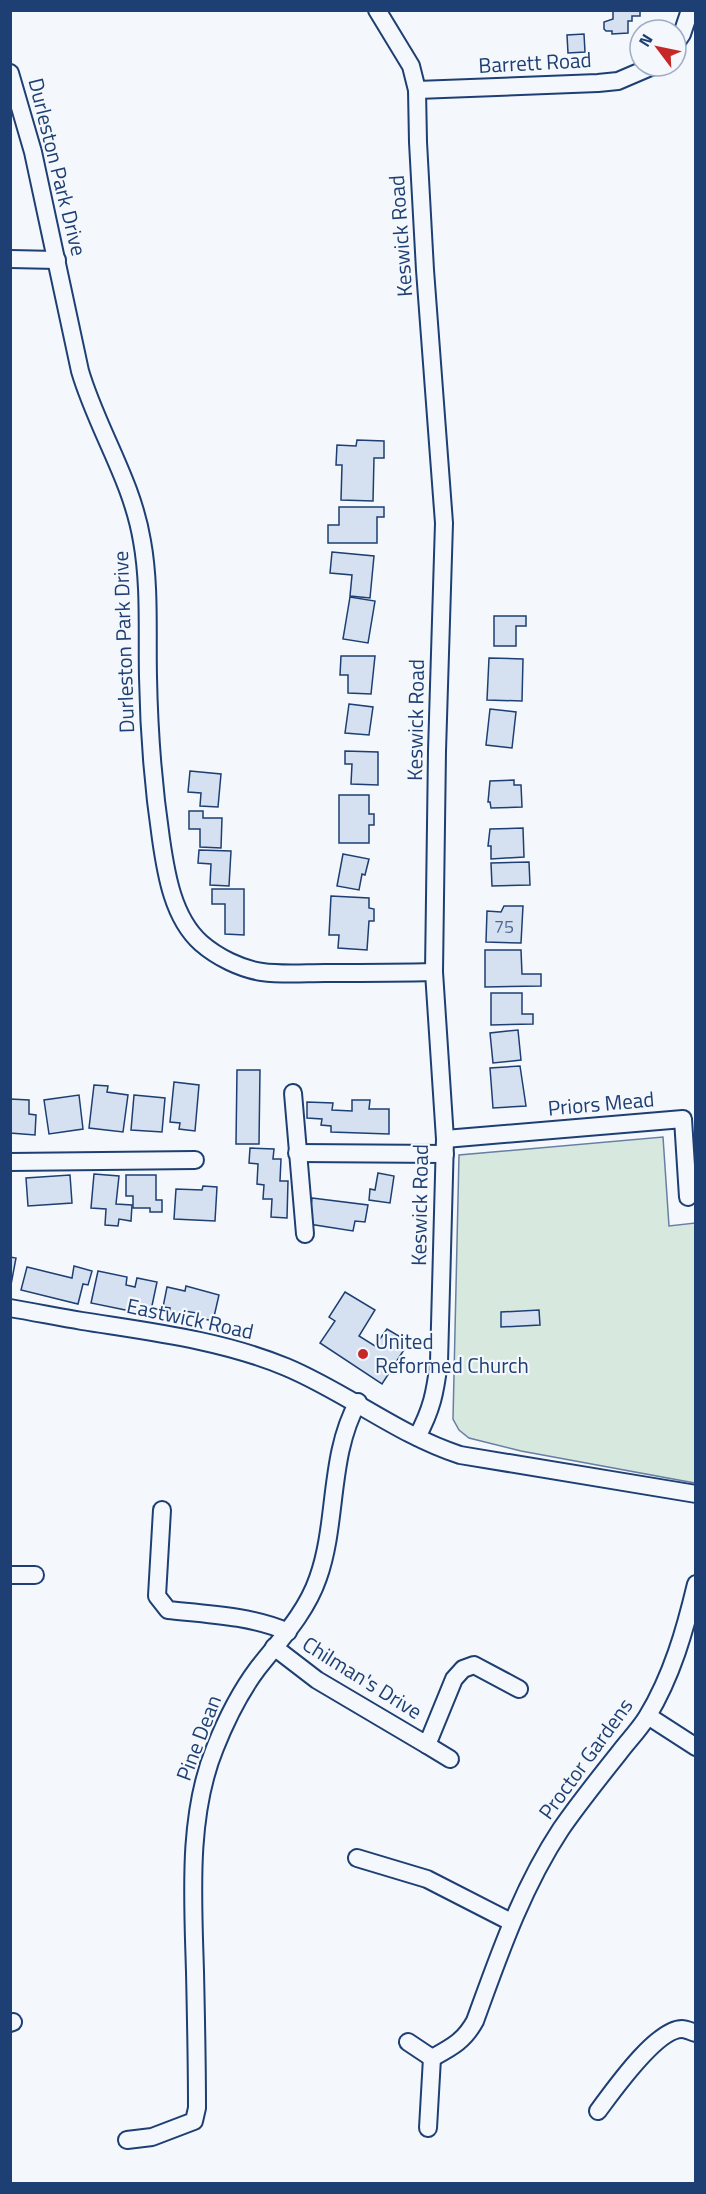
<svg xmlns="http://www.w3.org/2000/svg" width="706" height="2194" font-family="'Titillium Web',sans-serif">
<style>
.green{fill:#d7e8df;stroke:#687fa3;stroke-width:1.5}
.building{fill:#d5e0f0;stroke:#1d3f73;stroke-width:1.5}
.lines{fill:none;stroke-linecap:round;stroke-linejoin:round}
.street-casing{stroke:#1d3f73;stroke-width:20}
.street{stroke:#f4f7fb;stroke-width:16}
.poi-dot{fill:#c62828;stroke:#f4f7fb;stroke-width:2}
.labels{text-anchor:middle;stroke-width:4.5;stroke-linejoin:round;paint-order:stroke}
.number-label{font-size:18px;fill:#4b6792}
.street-label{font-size:21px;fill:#1d3f73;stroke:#f4f7fb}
.poi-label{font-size:21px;fill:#1d3f73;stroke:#f4f7fb;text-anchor:start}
</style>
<rect width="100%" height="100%" fill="#f4f7fb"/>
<polygon class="green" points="663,1137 669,1226 695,1223 695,1483 521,1451 469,1438 459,1430 453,1419 459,1155"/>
<g class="building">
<polygon points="613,10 640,10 640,16 632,16 632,21 628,21 628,33 612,34 612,31 606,31 604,29 604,22 613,19"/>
<polygon points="584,34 585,52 568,53 567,35"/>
<polygon points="357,440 384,441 384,458 374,458 373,501 341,500 342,465 336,465 337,445 356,446"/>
<polygon points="339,507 384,507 384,517 377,517 377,543 328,543 328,525 339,525"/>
<polygon points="332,552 374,556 370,598 350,596 352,575 330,573"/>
<polygon points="350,597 375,601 368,643 343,639"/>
<polygon points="494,616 526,616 526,626 516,626 516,646 494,646"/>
<polygon points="341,656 375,656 371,694 348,693 348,675 340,675"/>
<polygon points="489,658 523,659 522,701 487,700"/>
<polygon points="349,704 373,707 369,735 345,733"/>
<polygon points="490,709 516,712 512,748 486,745"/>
<polygon points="345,751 378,752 378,785 351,784 352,764 345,764"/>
<polygon points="190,771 221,774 218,807 200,806 201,793 188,792"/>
<polygon points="514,780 514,785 521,785 522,807 491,808 490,802 488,802 490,781"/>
<polygon points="339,795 369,795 369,814 374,814 374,825 369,825 369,843 339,843"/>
<polygon points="189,811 203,811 203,818 222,818 221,848 200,847 200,829 189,829"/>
<polygon points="523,828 524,857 491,859 491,846 488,846 490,829"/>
<polygon points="199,850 231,851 229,886 210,885 211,864 198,863"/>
<polygon points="343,854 369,859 365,875 362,874 359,890 337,886"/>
<polygon points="529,862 530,885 492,886 491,863"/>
<polygon points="212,889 244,889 244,935 225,934 225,904 212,904"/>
<polygon points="331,896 369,898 369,908 374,909 374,921 369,921 367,950 338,948 339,935 329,935"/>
<polygon points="504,906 523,906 521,943 486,942 487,911 501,912"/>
<polygon points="485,950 521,950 522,974 541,974 541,986 485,987"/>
<polygon points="491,993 522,993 522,1014 533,1014 533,1024 491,1025"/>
<polygon points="518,1030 521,1060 493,1063 490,1033"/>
<polygon points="520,1066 526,1106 493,1108 490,1068"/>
<polygon points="237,1070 260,1070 259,1144 236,1144"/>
<polygon points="174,1082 199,1085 195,1131 179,1129 180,1123 170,1122"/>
<polygon points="94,1085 108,1086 107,1092 128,1095 123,1132 89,1128"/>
<polygon points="79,1095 83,1129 49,1134 44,1100"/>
<polygon points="134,1095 165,1098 162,1132 131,1130"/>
<polygon points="10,1099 29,1100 29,1114 36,1115 35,1135 10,1133"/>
<polygon points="352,1100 370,1100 369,1109 389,1109 389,1134 331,1132 331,1126 321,1125 322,1119 307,1118 307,1102 333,1103 332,1110 352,1111"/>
<polygon points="250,1148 274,1149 273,1159 281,1159 280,1181 288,1181 287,1218 271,1217 272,1199 263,1199 264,1185 257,1184 258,1164 249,1163"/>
<polygon points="378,1173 394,1176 390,1203 369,1200 370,1189 375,1190"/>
<polygon points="94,1174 119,1176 116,1204 132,1205 131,1221 119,1219 118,1226 105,1225 106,1209 91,1208"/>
<polygon points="70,1175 72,1203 28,1206 26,1178"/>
<polygon points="126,1175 156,1175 156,1200 162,1200 162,1212 150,1212 150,1208 133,1208 133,1196 126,1196"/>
<polygon points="203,1186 217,1187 215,1221 174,1219 176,1189 202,1190"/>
<polygon points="312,1198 368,1205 365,1222 355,1221 353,1231 309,1224"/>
<polygon points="10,1257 16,1258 10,1290"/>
<polygon points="74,1266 92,1271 88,1285 83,1284 78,1304 21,1290 27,1267 72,1278"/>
<polygon points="98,1271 127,1277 126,1285 135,1287 137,1278 157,1282 150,1315 91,1303"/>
<polygon points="186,1286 219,1295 213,1321 196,1317 197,1313 185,1311 183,1317 169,1314 170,1308 163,1307 167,1287 185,1291"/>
<polygon points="345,1292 375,1310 359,1336 375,1346 387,1329 409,1342 382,1384 320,1343 335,1321 329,1317"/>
<polygon points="539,1310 540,1325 501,1327 501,1312"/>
</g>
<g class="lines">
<defs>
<g id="street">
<path d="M377 10 411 66 417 90 418 142 425 270 444 523 437 751 434 972 445 1139 439 1362C435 1393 432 1409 417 1437"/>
<polyline points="676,43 682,34 690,10"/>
<path d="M10 73 33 152 80 371C97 429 132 480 142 541 150 585 147 632 148 677 149 731 153 785 161 839 166 874 173 918 201 943 217 957 241 969 262 972 282 975 305 973 325 973 361 973 398 973 434 972"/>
<polyline points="417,90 598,83 618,81 653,66"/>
<polyline points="10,259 57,260"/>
<polyline points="293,1093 305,1234"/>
<polyline points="445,1139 683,1119 688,1197"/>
<polyline points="297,1153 445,1154"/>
<polyline points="10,1162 195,1160"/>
<path d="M10 1308C34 1312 58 1317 82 1321 151 1332 221 1340 286 1367 346 1392 398 1435 460 1455L696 1494"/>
<path d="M162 1510 157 1596 168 1610C207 1614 252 1616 288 1632"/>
<polyline points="10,1575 35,1575"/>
<polyline points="274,1647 317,1680 427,1745 454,1679 463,1669 474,1665 519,1689"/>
<polyline points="648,1716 696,1747"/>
<polyline points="427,1745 450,1759"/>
<polyline points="357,1858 427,1879 511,1922"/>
<polyline points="10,2023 13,2022"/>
<path d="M408 2042 432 2058C452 2047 464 2041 475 2021 499 1955 522 1888 561 1829 579 1803 599 1778 619 1753 628 1741 639 1730 647 1717 672 1676 685 1630 696 1584"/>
<path d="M598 2111C613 2091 656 2029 682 2029 686 2029 692 2032 696 2033"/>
<polyline points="428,2128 432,2058"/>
<path d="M127 2140 152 2137 194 2121 197 2108C197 2062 196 2017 195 1972 193 1899 187 1816 215 1748 226 1720 240 1692 258 1668 280 1640 306 1613 318 1578 338 1522 328 1456 358 1402"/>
</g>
</defs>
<use href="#street" class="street-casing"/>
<use href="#street" class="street"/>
</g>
<circle class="poi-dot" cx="363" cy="1354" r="6"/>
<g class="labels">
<g class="number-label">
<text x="504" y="933">75</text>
</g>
<g class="street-label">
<text transform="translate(535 63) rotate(-3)" y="7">Barrett Road</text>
<text transform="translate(57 167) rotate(76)" y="7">Durleston Park Drive</text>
<text transform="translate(401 236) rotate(-94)" y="7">Keswick Road</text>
<text transform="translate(124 642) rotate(-92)" y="7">Durleston Park Drive</text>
<text transform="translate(416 720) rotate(-89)" y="7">Keswick Road</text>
<text transform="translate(601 1104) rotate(-5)" y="7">Priors Mead</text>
<text transform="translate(420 1205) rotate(-89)" y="7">Keswick Road</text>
<text transform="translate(190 1319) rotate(12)" y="7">Eastwick Road</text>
<text transform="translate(362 1678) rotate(32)" y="7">Chilman's Drive</text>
<text transform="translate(199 1738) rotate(-69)" y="7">Pine Dean</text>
<text transform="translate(586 1759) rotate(-54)" y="7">Proctor Gardens</text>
</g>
<g class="poi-label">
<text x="375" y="1349">United<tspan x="375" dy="24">Reformed Church</tspan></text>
</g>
</g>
<rect width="706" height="2194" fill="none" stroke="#1d3f73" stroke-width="24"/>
<g transform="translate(658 48) rotate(302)"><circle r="28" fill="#f4f7fb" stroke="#9eadc5" stroke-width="1.5"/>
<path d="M0-4.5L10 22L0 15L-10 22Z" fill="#c62828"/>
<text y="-9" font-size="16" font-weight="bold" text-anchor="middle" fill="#1d3f73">N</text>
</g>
</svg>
